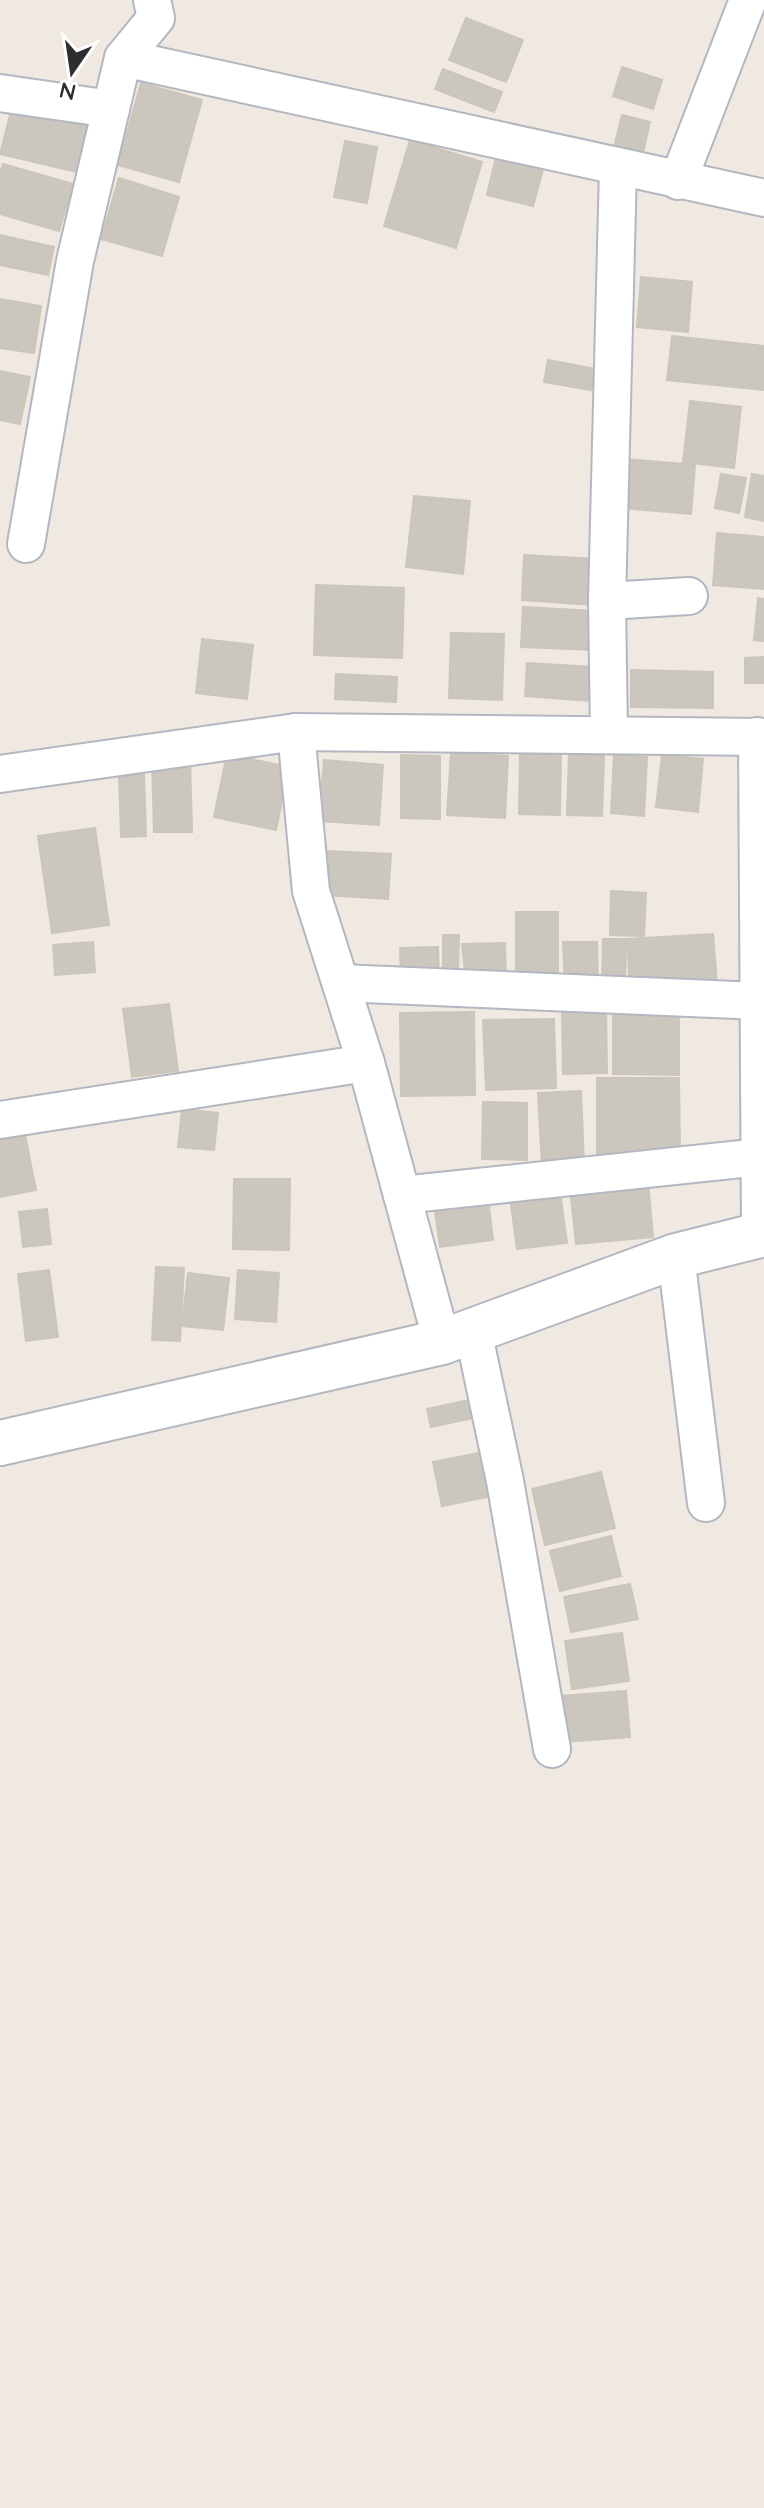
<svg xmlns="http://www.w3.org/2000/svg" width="764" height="2508" font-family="Quicksand,sans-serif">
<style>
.building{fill:#cbc7bf;stroke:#cbc5ba;stroke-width:2}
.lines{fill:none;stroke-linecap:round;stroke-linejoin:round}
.minor-casing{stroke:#b4b7c1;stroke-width:40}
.secondary-casing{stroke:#b4b7c1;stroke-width:48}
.minor{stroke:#fff;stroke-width:36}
.secondary{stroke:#fff;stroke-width:44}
</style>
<rect width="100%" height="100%" fill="#efe9e1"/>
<g class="building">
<polygon points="466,18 523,40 506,82 449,60"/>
<polygon points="622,67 662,80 653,109 613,96"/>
<polygon points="443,69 502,92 494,112 435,89"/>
<polygon points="141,83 202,100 179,182 118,165"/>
<polygon points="12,107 88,125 77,172 0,154"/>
<polygon points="622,115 650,122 640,166 611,160"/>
<polygon points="410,140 482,162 456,248 384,226"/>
<polygon points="345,141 377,147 367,203 334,197"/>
<polygon points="496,157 543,169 533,206 487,195"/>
<polygon points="3,164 73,184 59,231 0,214 0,173"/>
<polygon points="119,178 179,197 162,256 101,239"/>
<polygon points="0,235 54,247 48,275 0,265"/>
<polygon points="641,277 692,282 688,332 637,327"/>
<polygon points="0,299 41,306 34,353 0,348"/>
<polygon points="672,336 764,346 764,390 667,380"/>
<polygon points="548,360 596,369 591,390 544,382"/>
<polygon points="0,371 30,377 20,424 0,420"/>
<polygon points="690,401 741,407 734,468 683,462"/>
<polygon points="625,459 695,465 691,514 622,508"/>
<polygon points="721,474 746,478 739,513 715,508"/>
<polygon points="752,474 764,476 764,521 745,517"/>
<polygon points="414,496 470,501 463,574 406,567"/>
<polygon points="717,533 764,537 764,589 713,585"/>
<polygon points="524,555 596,559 593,605 522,600"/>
<polygon points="316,585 404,588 402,658 314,655"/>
<polygon points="758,598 764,599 764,641 754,640"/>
<polygon points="523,607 596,611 594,650 521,647"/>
<polygon points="451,633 504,634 502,700 449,698"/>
<polygon points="202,639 253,645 247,699 196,693"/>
<polygon points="764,657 764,683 745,683 745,658"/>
<polygon points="527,663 593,667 591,701 525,696"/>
<polygon points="631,670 713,672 713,708 631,707"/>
<polygon points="336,674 397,677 396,702 335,699"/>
<polygon points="451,753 508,756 505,818 447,815"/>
<polygon points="520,753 561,754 560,815 519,814"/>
<polygon points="227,754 289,767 276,830 214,817"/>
<polygon points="401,755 440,756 440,819 401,818"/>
<polygon points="569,755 604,756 602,816 567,815"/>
<polygon points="614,755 647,757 644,816 611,813"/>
<polygon points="662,755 703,759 698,812 656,807"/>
<polygon points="190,759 192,832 154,832 152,760"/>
<polygon points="324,760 383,765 379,825 319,821"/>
<polygon points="144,775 146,836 121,837 119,776"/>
<polygon points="95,828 109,925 52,933 38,836"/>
<polygon points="327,851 391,854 388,899 325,895"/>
<polygon points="611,891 646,893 644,936 610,935"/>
<rect x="516" y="912" width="42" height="69"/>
<polygon points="713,934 717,984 630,989 627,939"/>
<polygon points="443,935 459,935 458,970 443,970"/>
<polygon points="603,939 626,939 625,990 602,990"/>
<polygon points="93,942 95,972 55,975 53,945"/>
<polygon points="563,942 597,942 598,989 565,989"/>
<polygon points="505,943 506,978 466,980 462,944"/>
<polygon points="438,947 439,978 401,979 400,948"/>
<polygon points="169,1004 178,1071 132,1077 123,1009"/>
<polygon points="606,1006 607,1073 563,1074 562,1007"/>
<polygon points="613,1008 679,1008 679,1075 613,1074"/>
<polygon points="474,1012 475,1095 401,1096 400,1013"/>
<polygon points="554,1019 556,1088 486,1090 483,1020"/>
<polygon points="597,1078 679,1078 680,1153 597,1153"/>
<polygon points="581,1091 584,1164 542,1166 538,1093"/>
<polygon points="483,1102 527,1103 527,1160 482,1159"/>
<polygon points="182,1109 218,1113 214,1150 178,1147"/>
<polygon points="25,1135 36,1190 0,1197 0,1140"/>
<polygon points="234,1179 290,1179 289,1250 233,1249"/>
<polygon points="648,1181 653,1237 576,1244 570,1188"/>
<polygon points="559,1184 567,1243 517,1249 509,1190"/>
<polygon points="487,1190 493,1240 440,1247 433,1197"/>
<polygon points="47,1209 51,1244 23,1247 19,1212"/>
<polygon points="156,1267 184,1268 180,1341 152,1340"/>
<polygon points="49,1270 58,1337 26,1341 18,1274"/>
<polygon points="238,1270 279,1273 276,1322 235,1319"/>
<polygon points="188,1273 229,1278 223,1330 182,1326"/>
<polygon points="478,1398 482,1416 431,1427 427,1409"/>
<polygon points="489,1451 497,1495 442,1506 433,1462"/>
<polygon points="601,1472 615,1528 545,1545 532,1489"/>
<polygon points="611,1536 621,1576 560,1591 550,1551"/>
<polygon points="630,1584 638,1619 571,1632 564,1597"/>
<polygon points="622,1633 629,1681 572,1689 565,1641"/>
<polygon points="626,1691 630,1737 564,1742 560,1696"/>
</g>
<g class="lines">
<defs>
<g id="minor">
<polyline points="123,58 764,198"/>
<polyline points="0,93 111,109"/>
<polyline points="678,181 748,0"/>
<polyline points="26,544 75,261 123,58 156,18 152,0"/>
<polyline points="607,601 689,596"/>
<polyline points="296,732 311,891 366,1063 442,1342"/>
<polyline points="609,735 607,601 618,168"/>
<polyline points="757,736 760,1234"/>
<polyline points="0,774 296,732 764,737"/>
<polyline points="341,983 759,1001"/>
<polyline points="0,1120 366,1063"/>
<polyline points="402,1195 760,1157"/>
<polyline points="676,1256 706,1503"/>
<polyline points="473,1331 505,1481 552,1749"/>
</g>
<polyline id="secondary" points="0,1443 442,1342 676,1256 764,1234"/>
</defs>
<use href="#minor" class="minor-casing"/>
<use href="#secondary" class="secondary-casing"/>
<use href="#minor" class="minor"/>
<use href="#secondary" class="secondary"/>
</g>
<g transform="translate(72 72) rotate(193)" stroke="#ffffff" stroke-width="6" paint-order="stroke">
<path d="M0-6L14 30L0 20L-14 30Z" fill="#2e2e2e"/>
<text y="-12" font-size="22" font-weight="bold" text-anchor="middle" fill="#2e2e2e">N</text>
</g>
</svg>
